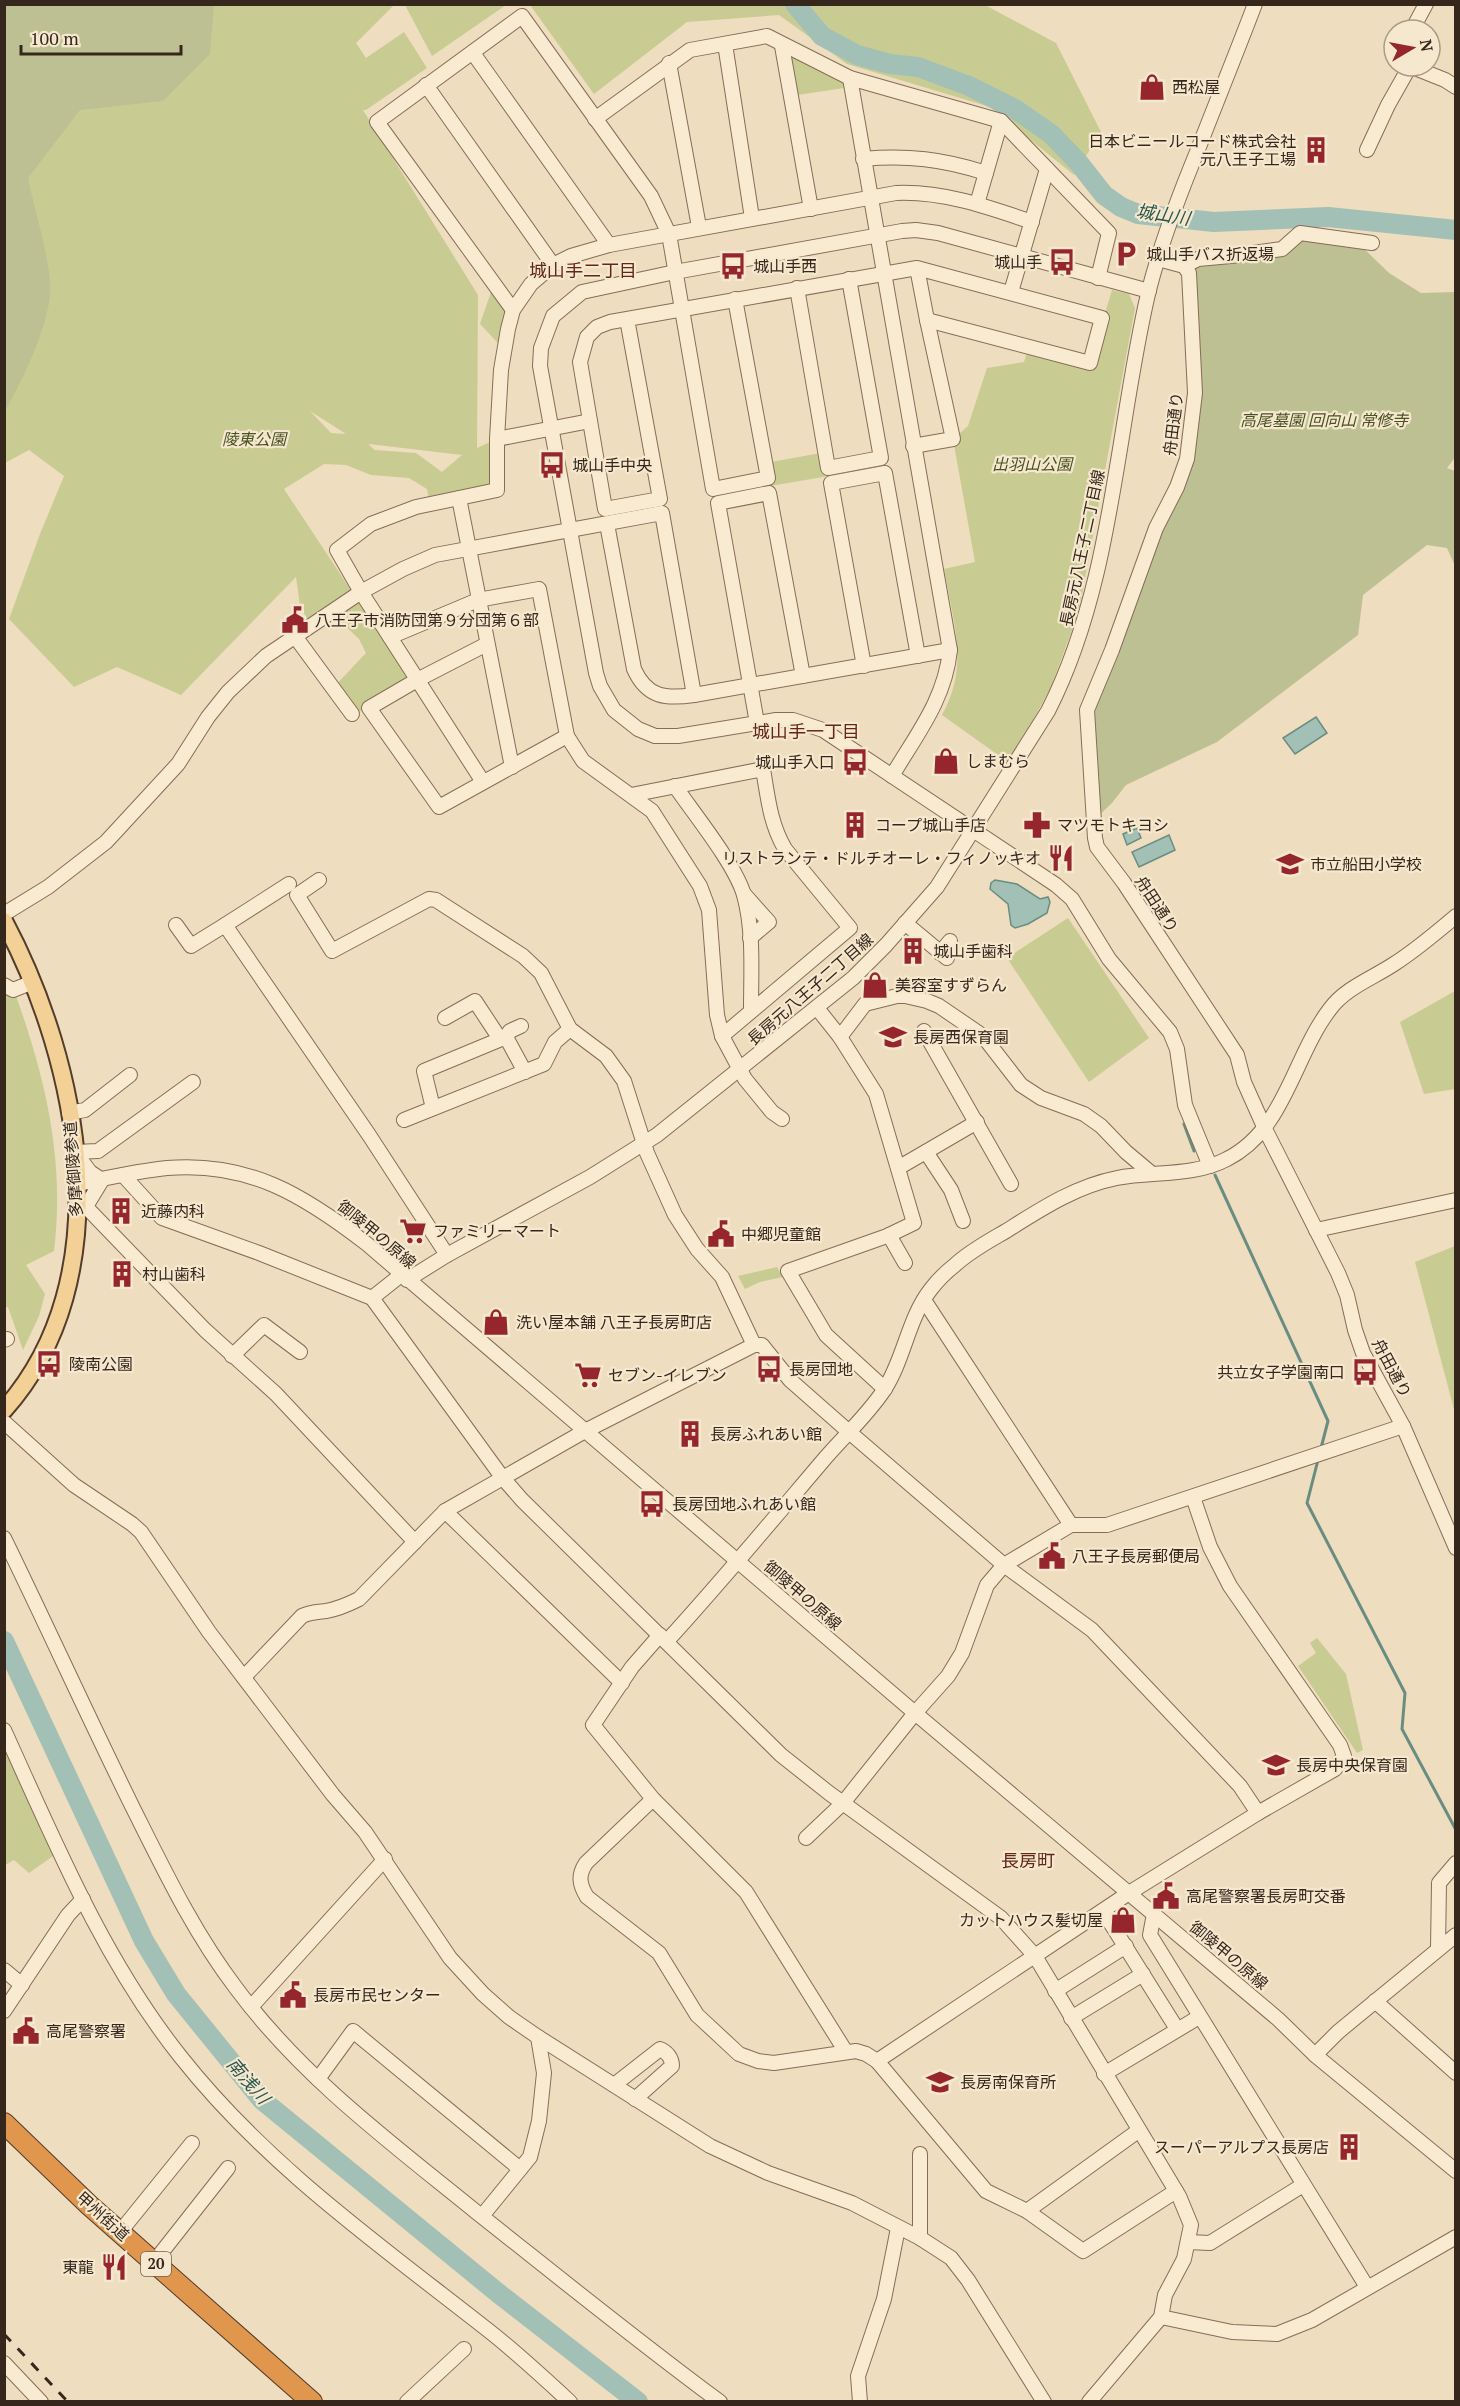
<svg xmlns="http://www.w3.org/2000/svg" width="1460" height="2406" font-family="'PT Serif','Noto Sans JP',serif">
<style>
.green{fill:#c8cc92;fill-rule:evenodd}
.cemetery{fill:#bdc092}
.water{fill:#a2c0b5;stroke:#698d82;stroke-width:1.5}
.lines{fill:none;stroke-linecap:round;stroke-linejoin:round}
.stream{stroke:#698d82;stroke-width:3}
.river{stroke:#a2c0b5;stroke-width:20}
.minor-casing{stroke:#866d57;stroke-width:16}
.major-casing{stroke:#543c2c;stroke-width:20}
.highway-casing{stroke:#543c2c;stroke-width:22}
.minor{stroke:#f9ebd1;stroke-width:14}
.major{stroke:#f3d095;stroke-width:16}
.highway{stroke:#e0974d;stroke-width:20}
.rail{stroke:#36271c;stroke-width:3;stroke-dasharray:10 10;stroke-linecap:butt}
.labels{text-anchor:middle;stroke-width:4.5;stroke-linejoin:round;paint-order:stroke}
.shield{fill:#f5e8ce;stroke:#6f6151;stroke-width:1.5}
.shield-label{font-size:15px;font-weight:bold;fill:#36271c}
.poi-label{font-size:16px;fill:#36271c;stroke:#f5e8ce;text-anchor:start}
.park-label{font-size:16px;font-style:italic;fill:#495222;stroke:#f5e8ce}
.street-label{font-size:16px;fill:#36271c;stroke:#f5e8ce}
.water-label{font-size:18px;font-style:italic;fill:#2b5650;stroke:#f5e8ce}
.neighbourhood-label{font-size:18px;fill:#63261b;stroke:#f5e8ce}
</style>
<rect width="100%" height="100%" fill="#eeddbe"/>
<g class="green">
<path d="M5 5H394L356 43 366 58 404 32 427 68 366 110H363L478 295 477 448 497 439V490L430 504 427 489 409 478 371 475 346 465 324 464 284 489 352 592 308 620 300 606 296 577 181 695 117 667 74 687 9 619 40 534 64 476 29 450 5 463ZM310 411 346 434 331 433ZM369 445V444L462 455 442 472 416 453 375 450Z"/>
<polygon points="405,5 506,5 432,56"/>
<polygon points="530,5 985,5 1056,43 1101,132 1074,175 990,107 847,64 779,15 687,22 594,94"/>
<polygon points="782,46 841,74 844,88 791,96"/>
<path d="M1112 290 1129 294 1135 308 1079 611 1051 687 1021 742 1008 762 942 715C970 665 953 622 944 569L975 562 953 439 968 426 987 368 1024 362 1029 346 1090 363Z"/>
<polygon points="491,292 507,314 499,344 480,324"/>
<polygon points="826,452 829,476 770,486 766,463"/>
<polygon points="365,598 417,680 369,708 352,714 333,688 366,653 359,639 336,617"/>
<polygon points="1068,918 1149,1038 1089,1082 1007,958"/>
<path d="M4 991 11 998 16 996C46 1080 65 1161 54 1251L26 1265 45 1294 39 1316 23 1350 8 1307H5Z"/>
<polygon points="1455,991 1455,1089 1424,1094 1400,1022"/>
<polygon points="1455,1246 1455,1413 1415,1262"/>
<polygon points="777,1267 783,1277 760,1282 745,1289 738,1276"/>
<polygon points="1317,1638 1346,1674 1363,1750 1357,1753 1298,1666 1316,1653 1310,1643"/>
<polygon points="4,1745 56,1854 29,1873 14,1860 5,1865"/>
</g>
<g class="cemetery">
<path d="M5 4 214 5 210 54 163 101 80 110 28 178C35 212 47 247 50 282 54 316 22 382 5 411Z"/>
<polygon points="1303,236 1355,240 1389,273 1421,293 1455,292 1456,456 1447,468 1455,471 1455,566 1447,548 1427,545 1363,595 1358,635 1217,742 1126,785 1112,803 1093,821 1087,710 1177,487 1194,411 1190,263 1237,259"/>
</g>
<g class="water">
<polygon points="1316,717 1327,733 1295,754 1283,738"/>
<polygon points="1137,828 1141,838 1127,845 1123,834"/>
<polygon points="1169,835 1175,850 1139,867 1132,852"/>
<polygon points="995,880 1017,884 1040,899 1048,897 1050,902 1047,913 1028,924 1015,928 1011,925 1008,904 990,889 991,883"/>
</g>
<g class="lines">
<g class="stream">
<polyline points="1184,1124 1194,1151"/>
<polyline points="1215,1175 1328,1421 1321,1448"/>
<polyline points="1318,1460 1307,1503 1405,1693 1402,1729 1456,1830"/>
</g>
<g class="river">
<polyline points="795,4 822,36 857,55 890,64 918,67 969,86 1015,109 1051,134 1078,162 1104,195 1121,207 1138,214 1214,222 1328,217 1456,230"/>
<polyline points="4,1641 144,1941 176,1994 262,2100 498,2293 638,2402"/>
</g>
<defs>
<g id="minor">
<polyline points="1412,30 1426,4"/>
<polyline points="725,44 752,218"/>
<polyline points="782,46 811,209"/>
<polyline points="473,53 609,245"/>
<polyline points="669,63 699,227"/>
<path d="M850 78 950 650C945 700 916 735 892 776"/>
<polyline points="426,85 553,265"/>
<polyline points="595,119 690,50 767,36 850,78 1001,121 1109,233 1098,278"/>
<polyline points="1367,150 1388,105 1410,66 1445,80 1456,87"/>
<path d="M863 159C907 155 943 159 986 173"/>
<polyline points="977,204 1001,121"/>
<polyline points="1158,259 1184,266 1189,273 1195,393 1187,459 1177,487 1156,528 1112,650 1087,710 1095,838 1097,847 1124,883 1237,1055 1244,1082 1265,1129 1338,1273 1347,1295 1355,1330 1363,1353 1403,1426 1456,1548"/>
<polyline points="1184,266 1198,259 1231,256 1282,249 1300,233 1372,243"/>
<polyline points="797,288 828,468 881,458 849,279"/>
<polyline points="1149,291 938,233 916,230 902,231 675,272 582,292 553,316 541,348 540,366 596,673 600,686 614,710 638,729 655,736 678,736 776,720 793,720 823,730 1056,885 1072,899 1109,959 1170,1032 1177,1049 1185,1105 1210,1166"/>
<polyline points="1011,292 1047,169"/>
<polyline points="513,310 377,122 522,16 651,196 669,234 713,489 768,478 735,299"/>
<polyline points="627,319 660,499 605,509 580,362 587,337 597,327 610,322 917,268 927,320 1090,363 1102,318 917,268"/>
<polyline points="497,439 590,421"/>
<polyline points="913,446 953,439 927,320"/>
<polyline points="459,498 512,767"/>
<path d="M607 524 634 669C647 698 666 699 694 695L950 650"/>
<polyline points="294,635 352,714"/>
<polyline points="390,637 478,600 539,589 567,736 583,761 652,811 700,886 709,910 717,1015 722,1036 745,1079 772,1112 782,1119"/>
<polyline points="487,644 417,680 369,708 439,807 567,736"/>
<polyline points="864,666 831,483 885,473 918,656"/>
<polyline points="757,723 718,503 769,493 803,676"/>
<path d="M483 782 361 592 337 550 371 524 416 507 497 490V439L501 370 508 329 513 310 531 284 553 265 571 256 609 245 896 193C943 191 988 207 1032 222"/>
<path d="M675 786C694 814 735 864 744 895 754 931 751 972 751 1010"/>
<path d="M631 795 763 769C768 798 770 823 785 849L850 928 722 1036"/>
<polyline points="319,880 297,895 332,951 429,899 436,900 523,956 541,973 570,1029 606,1056 624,1081 647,1153 675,1215 697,1249 722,1277 754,1345"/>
<polyline points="744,894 769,922 750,938"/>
<polyline points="4,914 48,887 106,842 178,764 208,717 228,692 266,656 361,592 403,569 435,555 662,513 694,695"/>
<polyline points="905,923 947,958"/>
<polyline points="176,925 191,946 225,925 369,1135 447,1255"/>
<polyline points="225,925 289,884"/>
<polyline points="940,953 950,941"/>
<polyline points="4,985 13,990 33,982"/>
<polyline points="817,1008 840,1037 876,1094 914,1223 887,1236 788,1271 826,1335 885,1389"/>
<polyline points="445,1018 475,1001 500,1039"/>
<polyline points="924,1031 1011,1184"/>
<polyline points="506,1037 510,1031 521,1026"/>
<polyline points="840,1037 865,1004 901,995 927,1001 939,1006 983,1036 1021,1085 1041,1098 1084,1114 1101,1126 1126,1152 1151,1173"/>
<polyline points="433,1108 424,1071 506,1037 525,1072"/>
<polyline points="69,1113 85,1110 130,1075"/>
<polyline points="404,1120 544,1064 555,1042 570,1029"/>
<polyline points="926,1152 951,1190 963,1221"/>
<polyline points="898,1168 977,1122"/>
<polyline points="123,1175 162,1218 259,1253 372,1298 502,1477 522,1500 781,1755 829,1793 1001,1918 1035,1956 1179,2196 1191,2225 1184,2259 1165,2295 1161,2317 1089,2402"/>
<path d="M77 1184C107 1178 137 1171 167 1168 249 1161 305 1196 367 1244L915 1713 1278 2019 1315 2055 1456 2171"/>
<polyline points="77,1208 85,1208 89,1210 205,1330 276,1394 415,1542"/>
<polyline points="85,1208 102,1180 90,1172 75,1152 98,1151 193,1082"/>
<polyline points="1316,1230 1456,1200"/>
<polyline points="889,1235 905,1263"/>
<path d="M407 1280 447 1255 590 1177 657 1135 853 978 886 945 937 887 1048 711C1113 584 1116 431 1148 294 1160 245 1178 198 1197 152 1216 103 1236 54 1255 4"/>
<polyline points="372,1298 401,1275"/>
<polyline points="924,1300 1071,1525"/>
<polyline points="4,1340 7,1339"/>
<polyline points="232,1356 264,1325 300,1352"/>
<polyline points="4,1422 74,1485 132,1524 141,1532 209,1632 333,1795 365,1832 450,1958 483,1994 509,2017 538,2037 710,2146 768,2173 852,2203 920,2238 951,2258 968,2280 1044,2402"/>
<polyline points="445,1511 622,1683"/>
<path d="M4 1538C48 1628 89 1719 133 1808 164 1870 194 1933 236 1988 302 2077 390 2142 475 2211 556 2275 636 2340 720 2402"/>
<polyline points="660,1635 632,1667 593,1725 653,1799 746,1892 846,2052"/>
<path d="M667 1641C720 1583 770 1523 821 1463 841 1439 867 1416 884 1390 904 1360 908 1318 931 1289 938 1280 946 1272 955 1265 970 1251 989 1241 1006 1231 1041 1209 1076 1186 1117 1178 1153 1171 1193 1177 1227 1159 1285 1130 1293 1057 1330 1009 1345 988 1373 978 1394 964 1416 950 1436 933 1456 916"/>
<path d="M244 1677 302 1616C310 1612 317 1612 326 1611 338 1609 349 1604 359 1599L445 1511 585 1431 754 1345H762L790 1380 848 1431 1004 1565 1092 1630 1240 1786 1258 1813"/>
<path d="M4 1730C55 1842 103 1959 180 2056 265 2164 377 2243 484 2327 514 2350 542 2376 570 2402"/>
<path d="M653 1799 586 1863C578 1875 579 1884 587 1897L659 1953 697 2015 739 2054 758 2061 774 2063 856 2051 866 2054 877 2061 986 2191 1027 2211 1083 2251 1176 2191"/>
<polyline points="806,1838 843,1803 915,1713 948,1676 962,1653 987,1585 1004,1565 1071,1525 1107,1525 1403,1426"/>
<polyline points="1103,1911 1177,2029"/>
<polyline points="1154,1914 1150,1935 1367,2287"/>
<polyline points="1438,1948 1439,1883 1456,1863"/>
<polyline points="4,1970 22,1985"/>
<polyline points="1055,1991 1126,1946"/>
<polyline points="1375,2001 1456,2073"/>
<polyline points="251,2007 385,1859"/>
<polyline points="4,2011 68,1915 83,1899"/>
<polyline points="1071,2018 1143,1974"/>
<polyline points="1315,2055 1338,2032 1456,1935"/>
<polyline points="877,2061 1129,1893 1258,1813 1335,1769 1344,1756 1340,1745 1230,1586 1210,1547 1193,1497"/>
<polyline points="1104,2074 1199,2017"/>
<polyline points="318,2079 353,2031 520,2169"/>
<path d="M614 2085 660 2049C667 2052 672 2058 672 2066L635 2099"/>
<polyline points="1027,2211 1138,2131"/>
<polyline points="482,2216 530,2157 539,2121 544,2073 538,2037"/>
<polyline points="120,2232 192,2143"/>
<polyline points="920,2238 920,2154"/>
<polyline points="1188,2242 1210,2243 1303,2185"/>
<polyline points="154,2262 228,2168"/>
<polyline points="1161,2317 1232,2332 1277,2334 1312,2320 1456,2237"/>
<polyline points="4,2363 41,2402"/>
<polyline points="407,2402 464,2349"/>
<polyline points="860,2402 858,2376 884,2299 898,2228"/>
</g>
<path id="major" d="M4 921C80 1064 122 1278 4 1410"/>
<polyline id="highway" points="4,2123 89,2205 312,2402"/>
</defs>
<use href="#minor" class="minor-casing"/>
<use href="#major" class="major-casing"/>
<use href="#highway" class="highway-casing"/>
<use href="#minor" class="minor"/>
<use href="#major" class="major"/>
<use href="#highway" class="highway"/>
<polyline class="rail" points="4,2334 68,2402"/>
</g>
<defs>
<symbol id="shop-bare" viewBox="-9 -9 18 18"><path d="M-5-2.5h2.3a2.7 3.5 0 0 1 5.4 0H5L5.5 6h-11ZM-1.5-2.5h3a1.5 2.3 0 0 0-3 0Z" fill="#96262e" stroke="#f5e8ce" stroke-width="2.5" paint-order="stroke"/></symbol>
<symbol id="building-bare" viewBox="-9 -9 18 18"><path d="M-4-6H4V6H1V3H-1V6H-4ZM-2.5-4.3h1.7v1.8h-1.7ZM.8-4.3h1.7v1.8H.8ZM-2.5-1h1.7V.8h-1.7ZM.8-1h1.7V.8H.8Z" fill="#96262e" stroke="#f5e8ce" stroke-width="2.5" paint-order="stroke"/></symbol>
<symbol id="parking-bare" viewBox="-9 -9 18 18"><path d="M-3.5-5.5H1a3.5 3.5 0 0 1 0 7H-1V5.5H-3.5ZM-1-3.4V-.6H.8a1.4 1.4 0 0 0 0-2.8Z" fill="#96262e" stroke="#f5e8ce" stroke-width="2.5" paint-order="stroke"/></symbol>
<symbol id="bus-bare" viewBox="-9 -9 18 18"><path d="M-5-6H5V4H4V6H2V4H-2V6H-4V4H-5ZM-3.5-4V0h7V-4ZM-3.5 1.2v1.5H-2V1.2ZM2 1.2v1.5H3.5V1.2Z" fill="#96262e" stroke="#f5e8ce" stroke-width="2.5" paint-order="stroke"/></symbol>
<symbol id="civic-bare" viewBox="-9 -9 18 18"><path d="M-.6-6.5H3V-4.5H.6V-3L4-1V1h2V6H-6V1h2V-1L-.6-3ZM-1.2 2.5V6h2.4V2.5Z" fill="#96262e" stroke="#f5e8ce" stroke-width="2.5" paint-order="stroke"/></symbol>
<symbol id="pharmacy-bare" viewBox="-9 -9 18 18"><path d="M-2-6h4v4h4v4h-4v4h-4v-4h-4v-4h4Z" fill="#96262e" stroke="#f5e8ce" stroke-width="2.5" paint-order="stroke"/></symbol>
<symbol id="restaurant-bare" viewBox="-9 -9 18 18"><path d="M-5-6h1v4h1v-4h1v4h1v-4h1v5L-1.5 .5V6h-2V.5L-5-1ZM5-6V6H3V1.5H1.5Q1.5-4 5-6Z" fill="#96262e" stroke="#f5e8ce" stroke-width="2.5" paint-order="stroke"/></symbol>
<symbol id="school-bare" viewBox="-9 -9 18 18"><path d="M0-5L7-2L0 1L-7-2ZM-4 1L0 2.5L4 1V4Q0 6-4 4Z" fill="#96262e" stroke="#f5e8ce" stroke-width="2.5" paint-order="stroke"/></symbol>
<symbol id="supermarket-bare" viewBox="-9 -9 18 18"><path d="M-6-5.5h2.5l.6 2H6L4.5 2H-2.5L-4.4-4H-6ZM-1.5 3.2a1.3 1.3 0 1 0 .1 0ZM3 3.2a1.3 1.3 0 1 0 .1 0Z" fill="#96262e" stroke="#f5e8ce" stroke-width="2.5" paint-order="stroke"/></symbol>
</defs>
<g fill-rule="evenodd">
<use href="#shop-bare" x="1133" y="68" width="38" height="38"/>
<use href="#building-bare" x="1297" y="131" width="38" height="38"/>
<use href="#parking-bare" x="1107" y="235" width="38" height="38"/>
<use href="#bus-bare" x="1043" y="243" width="38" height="38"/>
<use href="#bus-bare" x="714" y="247" width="38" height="38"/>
<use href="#bus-bare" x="533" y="446" width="38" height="38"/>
<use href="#civic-bare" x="276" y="601" width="38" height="38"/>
<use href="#shop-bare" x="927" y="742" width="38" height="38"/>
<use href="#bus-bare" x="836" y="743" width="38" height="38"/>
<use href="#building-bare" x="836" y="806" width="38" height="38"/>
<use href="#pharmacy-bare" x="1018" y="806" width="38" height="38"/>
<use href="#restaurant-bare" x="1042" y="839" width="38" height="38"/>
<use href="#school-bare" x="1271" y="845" width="38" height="38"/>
<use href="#building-bare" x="894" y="932" width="38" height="38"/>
<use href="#shop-bare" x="856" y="966" width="38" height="38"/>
<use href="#school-bare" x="874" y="1018" width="38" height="38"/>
<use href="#building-bare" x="102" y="1192" width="38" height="38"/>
<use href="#supermarket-bare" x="394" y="1212" width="38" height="38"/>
<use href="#civic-bare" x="702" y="1215" width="38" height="38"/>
<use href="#building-bare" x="103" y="1255" width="38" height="38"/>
<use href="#shop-bare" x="477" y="1303" width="38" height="38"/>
<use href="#bus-bare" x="30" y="1345" width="38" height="38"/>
<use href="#bus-bare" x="750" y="1350" width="38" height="38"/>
<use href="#bus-bare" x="1346" y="1353" width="38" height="38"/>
<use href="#supermarket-bare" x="569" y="1356" width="38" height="38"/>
<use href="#building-bare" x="671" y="1415" width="38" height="38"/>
<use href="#bus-bare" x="633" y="1485" width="38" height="38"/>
<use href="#civic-bare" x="1033" y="1537" width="38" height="38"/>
<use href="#school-bare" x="1257" y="1746" width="38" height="38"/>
<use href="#civic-bare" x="1147" y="1877" width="38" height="38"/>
<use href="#shop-bare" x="1104" y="1901" width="38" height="38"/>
<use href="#civic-bare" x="274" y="1976" width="38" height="38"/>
<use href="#civic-bare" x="7" y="2012" width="38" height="38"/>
<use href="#school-bare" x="921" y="2063" width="38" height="38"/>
<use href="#building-bare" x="1330" y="2128" width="38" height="38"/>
<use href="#restaurant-bare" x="95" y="2248" width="38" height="38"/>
</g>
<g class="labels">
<rect class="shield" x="141" y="2252" width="30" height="24" rx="4.5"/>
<g class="shield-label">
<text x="156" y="2269">20</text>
</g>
<g class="poi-label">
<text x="1172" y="93">西松屋</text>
<text x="1296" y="147" text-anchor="end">日本ビニールコード株式会社<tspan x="1296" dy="18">元八王子工場</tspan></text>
<text x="1146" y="260">城山手バス折返場</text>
<text x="1042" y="268" text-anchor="end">城山手</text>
<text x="753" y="272">城山手西</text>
<text x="572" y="471">城山手中央</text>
<text x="315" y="626">八王子市消防団第９分団第６部</text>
<text x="966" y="767">しまむら</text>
<text x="835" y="768" text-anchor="end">城山手入口</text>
<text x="875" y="831">コープ城山手店</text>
<text x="1057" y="831">マツモトキヨシ</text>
<text x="1041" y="864" text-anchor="end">リストランテ・ドルチオーレ・フィノッキオ</text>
<text x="1310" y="870">市立船田小学校</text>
<text x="933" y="957">城山手歯科</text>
<text x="895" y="991">美容室すずらん</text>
<text x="913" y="1043">長房西保育園</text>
<text x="141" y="1217">近藤内科</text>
<text x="433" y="1237">ファミリーマート</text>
<text x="741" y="1240">中郷児童館</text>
<text x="142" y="1280">村山歯科</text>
<text x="516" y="1328">洗い屋本舗 八王子長房町店</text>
<text x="69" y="1370">陵南公園</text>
<text x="789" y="1375">長房団地</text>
<text x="1345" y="1378" text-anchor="end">共立女子学園南口</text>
<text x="608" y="1381">セブン-イレブン</text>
<text x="710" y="1440">長房ふれあい館</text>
<text x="672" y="1510">長房団地ふれあい館</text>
<text x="1072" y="1562">八王子長房郵便局</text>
<text x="1296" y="1771">長房中央保育園</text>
<text x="1186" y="1902">高尾警察署長房町交番</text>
<text x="1103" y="1926" text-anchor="end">カットハウス髪切屋</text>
<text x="313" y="2001">長房市民センター</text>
<text x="46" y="2037">高尾警察署</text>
<text x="960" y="2088">長房南保育所</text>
<text x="1329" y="2153" text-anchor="end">スーパーアルプス長房店</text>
<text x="94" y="2273" text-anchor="end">東龍</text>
</g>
<g class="park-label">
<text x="1324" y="426">高尾墓園 回向山 常修寺</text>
<text x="254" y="445">陵東公園</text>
<text x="1032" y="470">出羽山公園</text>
</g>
<g class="street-label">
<text transform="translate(1173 424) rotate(-83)" y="6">舟田通り</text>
<text transform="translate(1082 548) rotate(-78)" y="6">長房元八王子二丁目線</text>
<text transform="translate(1157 904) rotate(57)" y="6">舟田通り</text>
<text transform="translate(810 989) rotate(-41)" y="6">長房元八王子二丁目線</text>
<text transform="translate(73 1169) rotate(-94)" y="6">多摩御陵参道</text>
<text transform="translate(377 1234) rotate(40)" y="6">御陵甲の原線</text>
<text transform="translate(1392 1368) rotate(62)" y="6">舟田通り</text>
<text transform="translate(803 1595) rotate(41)" y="6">御陵甲の原線</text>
<text transform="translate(1229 1955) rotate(40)" y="6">御陵甲の原線</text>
<text transform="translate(103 2216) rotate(42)" y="6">甲州街道</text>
</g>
<g class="water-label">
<text transform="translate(1163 215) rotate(9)" y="6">城山川</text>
<text transform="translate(248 2081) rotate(49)" y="6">南浅川</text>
</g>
<g class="neighbourhood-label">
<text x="583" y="277">城山手二丁目</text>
<text x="806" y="738">城山手一丁目</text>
<text x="1028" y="1867">長房町</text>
</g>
</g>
<rect width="1460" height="2406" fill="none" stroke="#36271c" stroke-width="12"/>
<g transform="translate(1412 48) rotate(80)"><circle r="28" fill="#f5e8ce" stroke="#a99b87" stroke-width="1.5"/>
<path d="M0-4.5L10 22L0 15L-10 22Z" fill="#96262e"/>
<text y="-9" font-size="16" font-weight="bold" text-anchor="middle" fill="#36271c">N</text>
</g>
<path d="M21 45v9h160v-9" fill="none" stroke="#36271c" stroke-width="3"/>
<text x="30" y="45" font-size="18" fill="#36271c" stroke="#f5e8ce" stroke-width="4.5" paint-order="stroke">100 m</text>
</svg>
